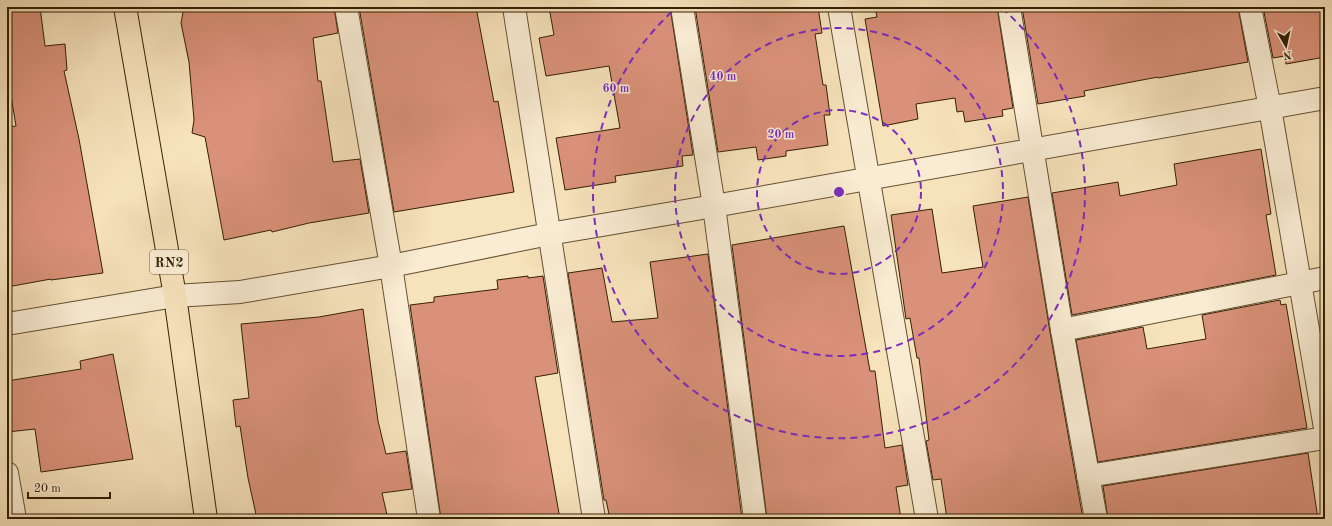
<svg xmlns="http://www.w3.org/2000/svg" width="1332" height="526" font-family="'Old Standard TT',serif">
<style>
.building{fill:#d99179;stroke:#332005}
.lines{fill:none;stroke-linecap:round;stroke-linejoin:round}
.street-casing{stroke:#645032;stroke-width:24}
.highway-casing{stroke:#332005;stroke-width:24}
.street{stroke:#f9ecd3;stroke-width:22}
.highway{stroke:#f6e2bb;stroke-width:22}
.ring{fill:none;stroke:#7b2cbf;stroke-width:2;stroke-dasharray:7 5}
.labels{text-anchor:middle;stroke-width:3;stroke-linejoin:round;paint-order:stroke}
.shield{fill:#f9ecd3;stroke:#6e5d43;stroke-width:1}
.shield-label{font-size:14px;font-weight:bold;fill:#332005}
.centre{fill:#7b2cbf;stroke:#f9ecd3;stroke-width:2}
.ring-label{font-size:12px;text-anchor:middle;font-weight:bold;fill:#7b2cbf;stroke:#f9ecd3;stroke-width:3;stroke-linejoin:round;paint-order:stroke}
</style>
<rect width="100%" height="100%" fill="#f6e2bb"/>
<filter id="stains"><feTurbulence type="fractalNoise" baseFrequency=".005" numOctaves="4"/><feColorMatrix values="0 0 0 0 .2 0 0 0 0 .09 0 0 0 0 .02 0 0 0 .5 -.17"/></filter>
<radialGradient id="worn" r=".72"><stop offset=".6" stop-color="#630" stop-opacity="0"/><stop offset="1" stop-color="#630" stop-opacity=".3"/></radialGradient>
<g class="building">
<polygon points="7,7 40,7 45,46 65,44 67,70 64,71 79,139 103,273 51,280 51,279 7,287 7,148 12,147 8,127 16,126 7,72"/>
<polygon points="184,7 334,7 338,33 313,38 318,81 321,81 333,162 360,159 369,213 309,223 272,232 271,230 224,240 205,137 192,133 194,120 189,62 181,23"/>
<polygon points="359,7 476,7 494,102 498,101 514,192 394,212"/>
<polygon points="549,7 670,7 693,155 682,156 683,166 615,176 616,182 565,190 556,138 620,128 609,66 546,76 539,38 554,35"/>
<polygon points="695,7 818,7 822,33 815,34 823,85 826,85 830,115 824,115 828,145 786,151 786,156 758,160 756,147 718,152"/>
<polygon points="875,7 997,7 1013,108 1002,110 1003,116 965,122 963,111 957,112 955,98 916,104 918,119 883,126 865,19 877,17"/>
<polygon points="1022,7 1238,7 1248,62 1158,78 1158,77 1084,91 1085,96 1038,104"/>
<polygon points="1263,7 1325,7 1325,57 1286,64 1285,56 1273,58"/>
<polygon points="1261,149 1271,214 1266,215 1276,275 1072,315 1052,193 1118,182 1120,196 1177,185 1174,164"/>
<polygon points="1028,197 1050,332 1083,519 947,519 941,479 933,480 926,441 929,440 919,358 917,358 910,318 906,319 891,215 932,209 942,273 983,267 973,206"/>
<polygon points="844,226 870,371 875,371 885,448 902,445 908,485 896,487 901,519 767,519 732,245"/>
<polygon points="708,254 742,519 610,519 606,500 604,500 568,273 602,268 612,322 658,318 650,262"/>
<polygon points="528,276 528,278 543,276 558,373 535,377 560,519 441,519 410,305 434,302 434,297 498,289 497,280"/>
<polygon points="1280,300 1281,305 1286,304 1307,428 1098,462 1076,340 1143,327 1147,349 1206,339 1202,315"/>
<polygon points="363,309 378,421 386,454 406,451 412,489 382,493 388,519 257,519 248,478 240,426 236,427 233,400 249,398 241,324 319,317"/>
<polygon points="113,354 133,459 41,472 35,429 7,432 7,381 81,369 80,361"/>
<polygon points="1308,453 1318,519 1108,519 1103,486"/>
</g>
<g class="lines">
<defs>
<g id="street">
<polyline points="346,7 391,266 429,519"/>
<polyline points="514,7 594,519"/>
<polyline points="682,7 714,206 755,519"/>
<polyline points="839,7 927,519"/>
<polyline points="1009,7 1062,330 1096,519"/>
<polyline points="1250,7 1270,108 1325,428"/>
<polyline points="7,324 175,296 240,292 391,266 549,234 714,206 1325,98"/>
<polyline points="1062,330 1325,278"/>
<polyline points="7,473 15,519"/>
<polyline points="1088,476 1325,438"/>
</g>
<polyline id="highway" points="125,7 175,296 206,519"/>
</defs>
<use href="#street" class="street-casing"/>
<use href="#highway" class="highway-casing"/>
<use href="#street" class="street"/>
<use href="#highway" class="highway"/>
</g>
<g class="ring">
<circle cx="839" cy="192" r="82"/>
<circle cx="839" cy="192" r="164"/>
<path d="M1002 8A246 246 0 1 1 676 8"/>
</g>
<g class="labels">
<rect class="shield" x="150" y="250" width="38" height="24" rx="3"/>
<g class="shield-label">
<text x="169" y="267">RN2</text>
</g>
</g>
<circle cx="839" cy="192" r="6" class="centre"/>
<g class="ring-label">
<text x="723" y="80">40 m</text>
<text x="616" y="92">60 m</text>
<text x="781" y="138">20 m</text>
</g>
<rect width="1332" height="526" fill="none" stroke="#f6e2bb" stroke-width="24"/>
<rect x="8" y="8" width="1316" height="510" fill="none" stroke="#332005" stroke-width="2"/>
<rect x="12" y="12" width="1308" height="502" fill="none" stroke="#332005"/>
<g transform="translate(1286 46) rotate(171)" stroke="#f9ecd3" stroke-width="3" paint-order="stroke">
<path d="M0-3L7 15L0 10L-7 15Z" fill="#332005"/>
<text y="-6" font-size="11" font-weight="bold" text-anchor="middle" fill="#332005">N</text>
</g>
<path d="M28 492v6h82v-6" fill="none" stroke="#332005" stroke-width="2"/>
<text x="34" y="492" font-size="12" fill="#332005" stroke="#f9ecd3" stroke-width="3" paint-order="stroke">20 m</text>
<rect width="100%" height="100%" filter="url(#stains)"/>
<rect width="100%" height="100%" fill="url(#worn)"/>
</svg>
